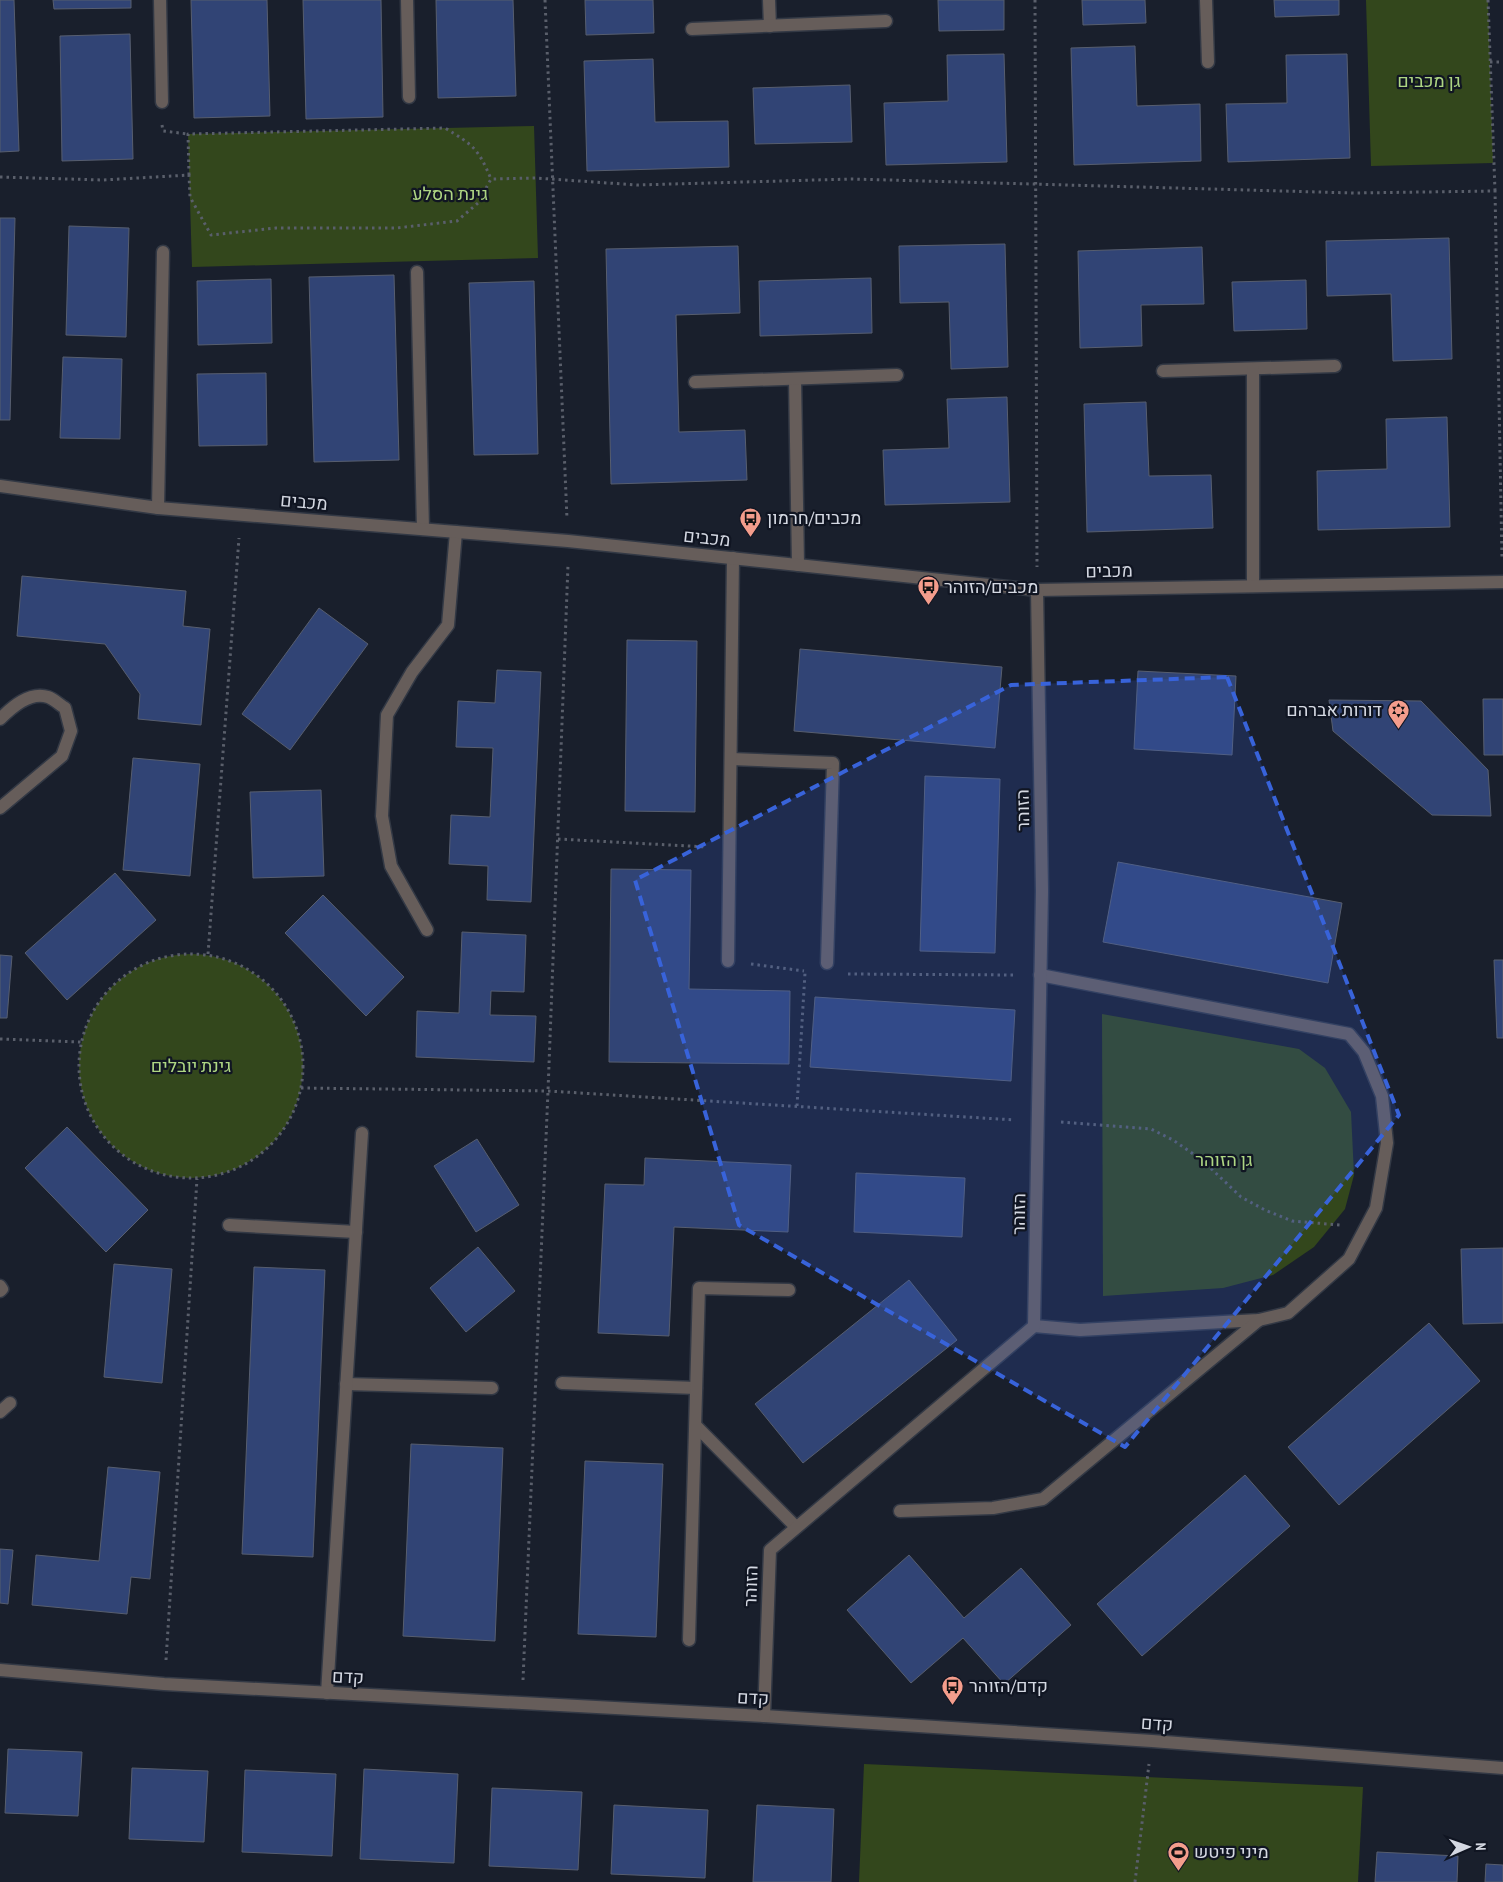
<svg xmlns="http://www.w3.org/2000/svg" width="1503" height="1882" font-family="'PT Sans Narrow',Heebo,sans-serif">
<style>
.green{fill:#33471c}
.building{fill:#314475;stroke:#575e6f}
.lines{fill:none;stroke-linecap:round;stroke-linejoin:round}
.lane-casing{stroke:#333945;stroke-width:15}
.street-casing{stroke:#333945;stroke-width:15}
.path{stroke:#5a5f6b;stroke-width:3;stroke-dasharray:2.5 4;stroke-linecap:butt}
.lane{stroke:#665d5a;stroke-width:12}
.street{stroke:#665d5a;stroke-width:12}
.marked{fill:#3863da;fill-opacity:0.2;stroke:#3863da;stroke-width:4;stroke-dasharray:10 6;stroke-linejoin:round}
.labels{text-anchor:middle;stroke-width:4.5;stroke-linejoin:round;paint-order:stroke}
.park-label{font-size:18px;fill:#aed683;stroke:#101522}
.street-label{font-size:18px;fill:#d4d8e2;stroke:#101522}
.poi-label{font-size:18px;fill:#d4d8e2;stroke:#101522;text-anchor:start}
</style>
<rect width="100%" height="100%" fill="#191f2c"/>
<g class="green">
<polygon points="1366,0 1488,0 1493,163 1371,166"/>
<polygon points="534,126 538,258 192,267 188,134"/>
<circle cx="191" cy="1066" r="112"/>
<polygon points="1102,1014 1299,1049 1325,1068 1351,1112 1354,1175 1345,1209 1314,1247 1273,1275 1223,1288 1103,1296"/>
<polygon points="864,1764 1363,1787 1358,1882 859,1882"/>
</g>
<g class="building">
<polygon points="0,0 14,0 19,151 0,152"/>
<polygon points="53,0 131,0 131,8 54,9"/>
<polygon points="191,0 267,0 270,116 194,118"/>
<polygon points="303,0 381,0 383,117 306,119"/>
<polygon points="436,0 513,0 516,96 438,98"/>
<polygon points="585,0 653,0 654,33 586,35"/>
<polygon points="938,0 1004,0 1004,30 939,31"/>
<polygon points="1082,0 1145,0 1146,23 1083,25"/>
<polygon points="1274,0 1339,0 1339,15 1275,17"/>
<polygon points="130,34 133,159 62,161 60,36"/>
<polygon points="1135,46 1137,106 1200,104 1201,161 1074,165 1071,48"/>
<polygon points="1004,54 1007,162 886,165 884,103 948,101 947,55"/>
<polygon points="1347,54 1350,158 1228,162 1226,104 1287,103 1286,55"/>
<polygon points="653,59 655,122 728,121 729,167 587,171 584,61"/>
<polygon points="850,85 852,142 755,144 753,88"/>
<polygon points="0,218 15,218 10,420 0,420"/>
<polygon points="69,226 129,228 126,337 66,335"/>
<polygon points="1449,238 1452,359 1393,361 1391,294 1327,296 1326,241"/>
<polygon points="1005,244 1008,367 951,369 949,302 900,303 899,246"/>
<polygon points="738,246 740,313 676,315 679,432 745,430 747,480 611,484 606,249"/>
<polygon points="1202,247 1204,304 1141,305 1142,346 1080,348 1078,251"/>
<polygon points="394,275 399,460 314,462 309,277"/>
<polygon points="871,278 872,333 760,336 759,281"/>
<polygon points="271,279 272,343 198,345 197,281"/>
<polygon points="1306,280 1307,329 1234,331 1232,282"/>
<polygon points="534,281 538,454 474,455 469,283"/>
<polygon points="63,357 122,359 120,439 60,438"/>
<polygon points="266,373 267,445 199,446 197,374"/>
<polygon points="1007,397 1010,502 885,505 883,450 949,448 947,399"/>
<polygon points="1146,402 1149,476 1211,475 1213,528 1087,532 1084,404"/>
<polygon points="1447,417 1450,527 1318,530 1317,471 1387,469 1386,419"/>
<polygon points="22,576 186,591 183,626 210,629 201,725 138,719 140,694 105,644 17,636"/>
<polygon points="319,608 368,644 290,750 242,714"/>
<polygon points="627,640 697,641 695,812 625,811"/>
<polygon points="800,649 1002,667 995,748 794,731"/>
<polygon points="497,670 541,672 531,902 487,900 488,866 449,864 451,815 490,817 493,748 456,747 458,701 495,703"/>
<polygon points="1138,671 1236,676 1232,755 1134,749"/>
<polygon points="1483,699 1503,699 1503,755 1484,755"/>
<polygon points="1329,700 1421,701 1488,770 1491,816 1432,815 1333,731"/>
<polygon points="133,758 200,764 190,876 123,870"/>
<polygon points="925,776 1000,779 995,953 920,951"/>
<polygon points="321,790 324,876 253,878 250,792"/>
<polygon points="1118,862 1342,903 1328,983 1103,942"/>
<polygon points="611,869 691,870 689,989 790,991 789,1064 609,1062"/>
<polygon points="115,873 156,920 67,1000 25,953"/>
<polygon points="323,895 404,977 366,1016 285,933"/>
<polygon points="462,932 526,935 524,992 491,991 490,1015 536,1016 534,1062 416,1057 417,1011 459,1013"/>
<polygon points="0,955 12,956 7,1018 0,1018"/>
<polygon points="1494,960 1503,960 1503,1038 1497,1038"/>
<polygon points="815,997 1015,1010 1011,1081 810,1067"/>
<polygon points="67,1127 148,1210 106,1252 25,1168"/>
<polygon points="477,1139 519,1205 476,1232 434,1166"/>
<polygon points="645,1158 791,1165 788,1232 674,1227 669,1336 598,1333 605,1184 644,1185"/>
<polygon points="856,1173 965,1178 962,1237 854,1232"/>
<polygon points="478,1247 515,1291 466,1332 430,1288"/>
<polygon points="1503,1248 1503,1323 1463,1324 1461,1249"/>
<polygon points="114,1264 172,1269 162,1383 104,1377"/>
<polygon points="254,1267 325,1270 313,1557 242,1554"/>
<polygon points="909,1280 957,1340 803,1463 755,1404"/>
<polygon points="1429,1323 1480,1381 1339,1505 1288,1447"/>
<polygon points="411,1444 503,1448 495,1641 403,1636"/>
<polygon points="585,1461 663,1464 656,1637 578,1634"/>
<polygon points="108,1467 160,1472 150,1579 131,1577 127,1614 32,1605 36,1555 99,1561"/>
<polygon points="1245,1475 1290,1526 1142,1656 1097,1604"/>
<polygon points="0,1549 13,1550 8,1604 0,1603"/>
<polygon points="909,1555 964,1618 1021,1568 1071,1625 1004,1684 963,1638 911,1683 847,1610"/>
<polygon points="8,1749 82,1752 78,1816 5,1813"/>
<polygon points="132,1768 208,1771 204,1842 129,1839"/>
<polygon points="364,1769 458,1774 454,1863 360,1859"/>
<polygon points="245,1770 336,1774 332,1856 242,1852"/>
<polygon points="492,1788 582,1792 578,1870 489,1866"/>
<polygon points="614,1805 708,1810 705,1878 611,1874"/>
<polygon points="757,1805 834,1809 831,1882 753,1882"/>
<polygon points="1377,1852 1458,1856 1457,1882 1375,1882"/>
<polygon points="1486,1864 1503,1865 1503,1882 1485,1882"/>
</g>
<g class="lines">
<defs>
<g id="lane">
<polyline points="160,0 162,102"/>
<polyline points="407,0 409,97"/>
<polyline points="769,0 770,26"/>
<polyline points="1206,0 1208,62"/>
<polyline points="692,29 886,21"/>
<polyline points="417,272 423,529"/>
<polyline points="1163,371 1335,366"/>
<polyline points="795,379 798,565"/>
<polyline points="695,382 897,375"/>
<polyline points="158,508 163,252"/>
<polyline points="1253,586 1253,369"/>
<path d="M0 719C12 707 30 691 48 697 54 699 60 705 65 708L71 731 62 756 0 808"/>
<polyline points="731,759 833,763 827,963"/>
<polyline points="427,930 391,866 382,816 387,715 412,672 448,625 456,532"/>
<polyline points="728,961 733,558"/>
<polyline points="229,1225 356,1232"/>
<polyline points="0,1286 2,1289 0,1291"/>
<polyline points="1034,1326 1080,1330 1259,1320 1288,1313 1349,1259 1376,1208 1387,1143 1382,1096 1364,1052 1349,1034 1040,975"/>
<polyline points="562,1383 696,1388"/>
<polyline points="346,1384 492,1388"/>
<polyline points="0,1412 10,1403"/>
<polyline points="696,1426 796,1527"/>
<polyline points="900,1511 993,1508 1043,1499 1259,1320"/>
<polyline points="689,1640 699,1288 789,1290"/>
<polyline points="327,1693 362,1133"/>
</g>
<g id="street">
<polyline points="0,486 158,508 568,541 1037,590 1503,582"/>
<polyline points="0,1670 164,1684 764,1716 1152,1741 1503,1768"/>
<polyline points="764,1716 770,1550 1034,1326 1042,891 1037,590"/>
</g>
</defs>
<use href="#lane" class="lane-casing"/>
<use href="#street" class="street-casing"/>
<g class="path">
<polyline points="545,0 567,519"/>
<polyline points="1035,0 1037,567"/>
<polyline points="1488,0 1495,191"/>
<polyline points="1490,62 1503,62"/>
<polyline points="162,125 163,131 188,134"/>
<path d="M189 175 188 134 445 128C473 145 478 148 491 179"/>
<polyline points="0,177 103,180 189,175 190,197 211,235 276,228 397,228 457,221 478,203 491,179 536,178 637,185 852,179 1354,193 1495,191 1502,559"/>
<polyline points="558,839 707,847"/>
<circle cx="191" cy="1066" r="112"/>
<polyline points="208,954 239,538"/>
<polyline points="751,964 804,971"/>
<polyline points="848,974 1017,975"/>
<polyline points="0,1039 81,1042"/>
<polyline points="301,1088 548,1091 1015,1120"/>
<polyline points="797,1106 805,973"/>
<polyline points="1061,1122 1151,1129 1173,1140 1202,1160 1241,1197 1265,1210 1292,1221 1340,1225"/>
<polyline points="166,1660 197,1179"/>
<polyline points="523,1680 548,1091 568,565"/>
<polyline points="1135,1882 1149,1764"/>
</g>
<use href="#lane" class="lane"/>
<use href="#street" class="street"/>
</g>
<path class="marked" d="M1227 677 1399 1115 1125 1447 739 1225 635 880 1011 685Z"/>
<defs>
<symbol id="bus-pin" viewBox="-11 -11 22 30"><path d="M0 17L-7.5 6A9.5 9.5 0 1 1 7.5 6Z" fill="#f49d8c" stroke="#101522"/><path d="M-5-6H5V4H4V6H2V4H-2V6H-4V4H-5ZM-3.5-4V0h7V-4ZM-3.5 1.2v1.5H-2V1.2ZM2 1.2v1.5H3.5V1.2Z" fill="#111"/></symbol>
<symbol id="synagogue-pin" viewBox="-11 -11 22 30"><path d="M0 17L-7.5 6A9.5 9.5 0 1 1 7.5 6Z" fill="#f49d8c" stroke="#101522"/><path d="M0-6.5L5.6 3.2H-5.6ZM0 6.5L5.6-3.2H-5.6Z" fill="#111"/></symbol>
<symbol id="stadium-pin" viewBox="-11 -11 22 30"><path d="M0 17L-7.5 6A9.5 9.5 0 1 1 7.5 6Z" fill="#f49d8c" stroke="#101522"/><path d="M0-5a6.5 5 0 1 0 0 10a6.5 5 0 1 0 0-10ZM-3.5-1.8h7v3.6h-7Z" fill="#111"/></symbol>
</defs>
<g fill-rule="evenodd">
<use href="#bus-pin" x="738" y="506" width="25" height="34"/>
<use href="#bus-pin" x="916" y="574" width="25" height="34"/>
<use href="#synagogue-pin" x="1386" y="698" width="25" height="34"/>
<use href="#bus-pin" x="940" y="1674" width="25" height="34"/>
<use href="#stadium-pin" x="1166" y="1840" width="25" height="34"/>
</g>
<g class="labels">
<g class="park-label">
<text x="1429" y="87">גן מכבים</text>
<text x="450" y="200">גינת הסלע</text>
<text x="191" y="1072">גינת יובלים</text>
<text x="1224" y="1166">גן הזוהר</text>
</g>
<g class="street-label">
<text transform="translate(304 502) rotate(5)" y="6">מכבים</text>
<text transform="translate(707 538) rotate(6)" y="6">מכבים</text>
<text transform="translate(1109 571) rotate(-1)" y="6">מכבים</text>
<text transform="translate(1023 810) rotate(-91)" y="6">הזוהר</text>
<text transform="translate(1019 1214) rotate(-89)" y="6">הזוהר</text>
<text transform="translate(751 1586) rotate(-88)" y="6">הזוהר</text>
<text transform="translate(348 1677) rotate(3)" y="6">קדם</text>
<text transform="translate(753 1698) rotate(3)" y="6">קדם</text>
<text transform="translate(1157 1724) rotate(4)" y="6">קדם</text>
</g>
<g class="poi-label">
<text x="767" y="524">מכבים/חרמון</text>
<text x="944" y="593">מכבים/הזוהר</text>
<text x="1382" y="716" text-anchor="end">דורות אברהם</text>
<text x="969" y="1692">קדם/הזוהר</text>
<text x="1194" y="1858">מיני פיטש</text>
</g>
</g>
<g transform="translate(1468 1847) rotate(88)" stroke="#101522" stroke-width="4" paint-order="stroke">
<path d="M0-4L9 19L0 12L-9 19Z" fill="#d4d8e2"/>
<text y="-8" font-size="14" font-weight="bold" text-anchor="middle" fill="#d4d8e2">N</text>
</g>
</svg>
